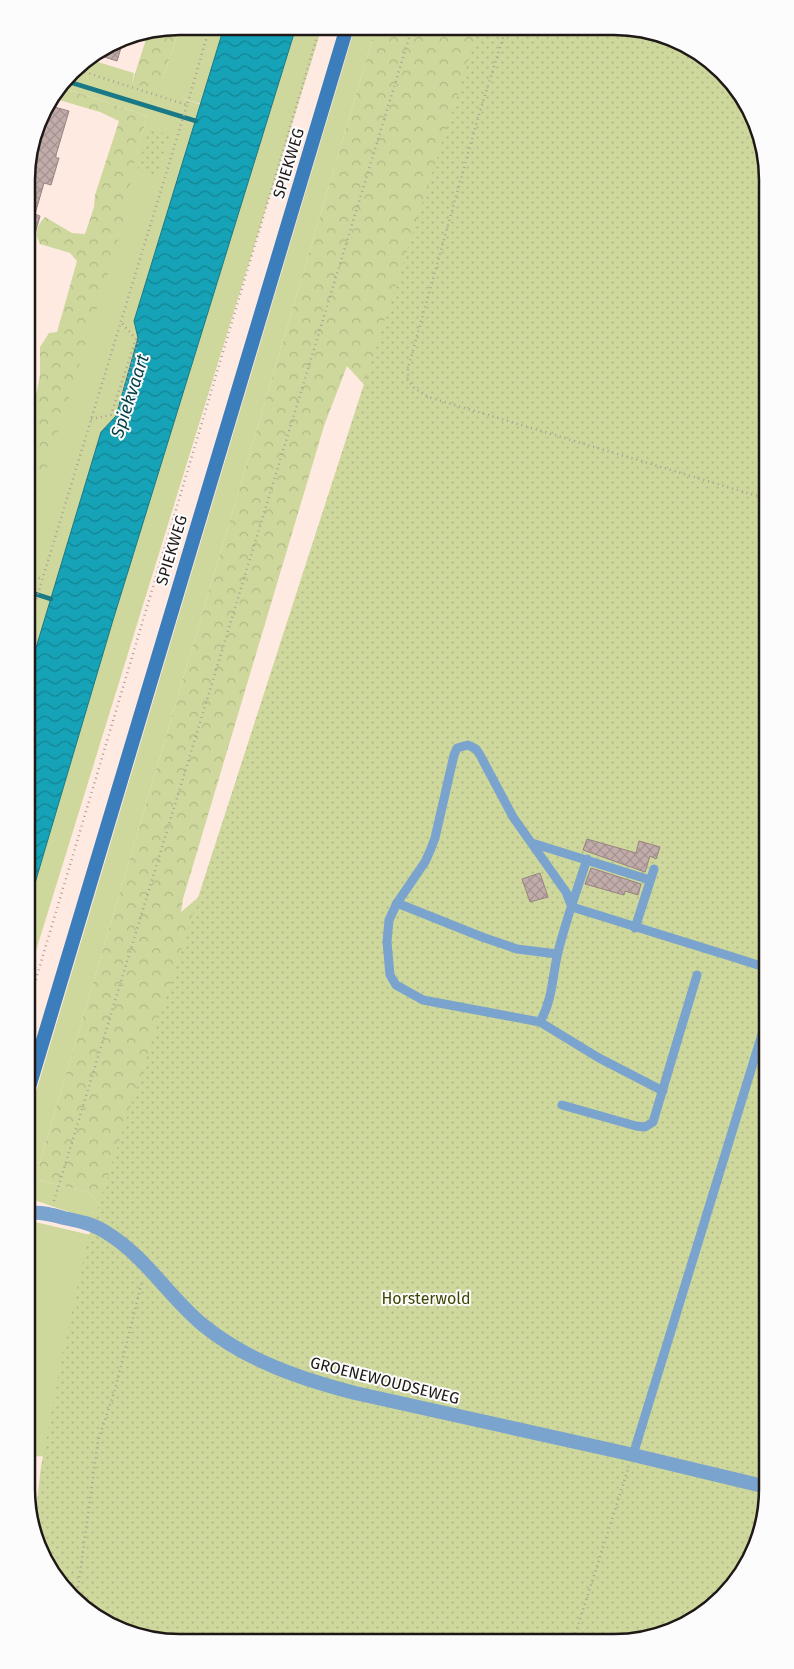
<svg xmlns="http://www.w3.org/2000/svg" width="794" height="1669" font-family="'Fira Sans',sans-serif">
<style>
.grass{fill:#ced89c}
.forest{fill:url(#forest-crowns)}
.park{fill:url(#park-dots)}
.water{fill:url(#water-waves);stroke:#197987}
.lines{fill:none;stroke-linecap:round;stroke-linejoin:round}
.stream{stroke:#197987;stroke-width:4.5}
.building{fill:url(#building-cross-hatch);stroke:#978381}
.path{stroke:#ad9d97;stroke-width:2.5;stroke-dasharray:1 4;stroke-linecap:butt}
.service{stroke:#7aa4ce;stroke-width:9}
.tertiary{stroke:#7aa4ce;stroke-width:14}
.secondary{stroke:#3b7ebb;stroke-width:14}
.labels{text-anchor:middle;stroke-width:4;stroke-linejoin:round;paint-order:stroke}
.street-label{font-size:16px;fill:#1f1816;stroke:#fcfcfc}
.park-label{font-size:16px;fill:#3f4602;stroke:#fcfcfc}
.water-label{font-size:18px;font-style:italic;fill:#053f48;stroke:#fcfcfc}
.rim{fill:none;stroke:#1f1816;stroke-width:2.5}
</style>
<defs>
<pattern id="forest-crowns" width="20" height="18" patternUnits="userSpaceOnUse" patternTransform="scale(1.25)"><rect width="20" height="18" fill="#ced89c"/><path d="M2 6a3 3 0 1 1 6 0M12 15a3 3 0 1 1 6 0" fill="none" stroke="#b0b986"/></pattern>
<pattern id="park-dots" width="8" height="8" patternUnits="userSpaceOnUse" patternTransform="scale(1.25)"><rect width="8" height="8" fill="#ced89c"/><path d="M2 2h.1M6 6h.1" fill="none" stroke="#b0b986" stroke-width="1.8" stroke-linecap="round"/></pattern>
<pattern id="water-waves" width="16" height="10" patternUnits="userSpaceOnUse" patternTransform="scale(1.25)"><rect width="16" height="10" fill="#16a3b7"/><path d="M0 5q4-4 8 0t8 0" fill="none" stroke="#138494"/></pattern>
<pattern id="building-cross-hatch" width="8" height="8" patternUnits="userSpaceOnUse" patternTransform="scale(1.25)"><rect width="8" height="8" fill="#c1acaa"/><path d="M0 0l8 8M0 8l8-8" fill="none" stroke="#a59392"/></pattern>
</defs>
<rect width="100%" height="100%" fill="#ffeae2"/>
<g class="grass">
<polygon points="180,26 224,27 201,104 178,97 202,105 134,321 138,338 116,416 101,432 29,671 29,525 80,356 147,116 61,87 78,65 88,59 134,73 132,83 163,78"/>
<polygon points="296,27 322,27 30,970 30,900 113,620"/>
<polygon points="355,27 376,27 35,1179 87,1192 98,1203 103,1218 181,1239 84,1217 31,1199 30,1112"/>
<polygon points="31,1221 95,1236 70,1468 41,1456 31,1457"/>
</g>
<g class="forest">
<polygon points="180,26 163,78 150,89 132,83 148,33"/>
<polygon points="376,27 644,29 716,65 747,103 762,140 366,387 347,366 324,426 183,899 181,912 202,894 103,1218 98,1203 87,1192 35,1179"/>
<path d="M61 87 147 116 134 164 123 225 29 525 28 436 40 375V347L49 333 57 332 77 261 70 253 40 244C34 234 37 225 45 217L72 233 85 234 94 207 95 195 119 121 100 112 52 98Z"/>
</g>
<g class="park">
<polygon points="479,28 644,29 716,65 747,103 762,140 767,1500 756,1548 736,1583 700,1617 654,1637 150,1640 78,1604 52,1574 33,1533 41,1467 63,1350 89,1235"/>
<polygon points="149,129 170,135 157,176 137,170"/>
</g>
<polygon class="water" points="224,27 296,27 113,620 30,900 29,671 101,432 116,416 138,338 134,321"/>
<g class="lines">
<g class="stream">
<polyline points="66,81 196,121"/>
<polyline points="29,592 51,599"/>
</g>
</g>
<g class="building">
<polygon points="110,45 121,48 117,61 95,54"/>
<polygon points="47,105 69,111 56,155 56,158 59,158 51,185 44,183 35,214 40,216 31,248 28,248 28,160 42,112"/>
<polygon points="587,839 636,853 639,841 660,847 656,859 650,856 645,872 583,850"/>
<polygon points="591,868 641,884 638,895 625,891 624,895 585,884"/>
<polygon points="540,873 548,897 530,902 522,879"/>
</g>
<g class="lines">
<g class="path">
<polyline points="506,28 478,118 408,368 408,380 414,388 428,397 764,498"/>
<polyline points="75,69 187,105 210,26"/>
<polyline points="116,416 139,339"/>
<polyline points="91,419 111,415 136,339 120,321"/>
<polyline points="29,575 42,579"/>
<polyline points="29,623 187,105"/>
<polyline points="30,999 320,27"/>
<polyline points="54,1201 412,28"/>
<polyline points="76,1602 98,1441 114,1393 142,1282"/>
<polyline points="574,1638 629,1466"/>
</g>
<g class="service">
<polyline points="532,843 650,880"/>
<path d="M587 859C577 890 566 920 558 952 552 977 553 999 540 1022L423 1000 396 985 390 975 387 942 389 920 397 903 425 862 430 851 435 838 454 755 457 748 468 745 476 749 480 755 513 817 566 892 572 907 736 958 761 966 765 971"/>
<polyline points="397,903 482,937 517,949 557,954"/>
<polyline points="635,928 654,869"/>
<polyline points="540,1022 599,1058 663,1091"/>
<polyline points="562,1105 636,1126 645,1127 653,1122 697,975"/>
<polyline points="633,1455 766,1021"/>
</g>
<path class="tertiary" d="M31 1213C42 1212 53 1215 64 1218 79 1221 94 1224 107 1233 145 1256 169 1297 203 1325 247 1361 301 1379 355 1393L625 1453 767 1487"/>
<polyline class="secondary" points="30,1084 347,27"/>
</g>
<g class="labels">
<g class="street-label">
<text transform="translate(288 163) rotate(-73)" y="6">SPIEKWEG</text>
<text transform="translate(171 550) rotate(-73)" y="6">SPIEKWEG</text>
<text transform="translate(385 1380) rotate(14)" y="6">GROENEWOUDSEWEG</text>
</g>
<g class="park-label">
<text x="426" y="1304">Horsterwold</text>
</g>
<g class="water-label">
<text transform="translate(130 396) rotate(-72)" y="6">Spiekvaart</text>
</g>
</g>
<path d="M0 0H794V1669H0ZM180 35H614A145 145 0 0 1 759 180V1489A145 145 0 0 1 614 1634H180A145 145 0 0 1 35 1489V180A145 145 0 0 1 180 35Z" fill="#fcfcfc" fill-rule="evenodd"/>
<path class="rim" d="M180 35H614A145 145 0 0 1 759 180V1489A145 145 0 0 1 614 1634H180A145 145 0 0 1 35 1489V180A145 145 0 0 1 180 35Z"/>
</svg>
